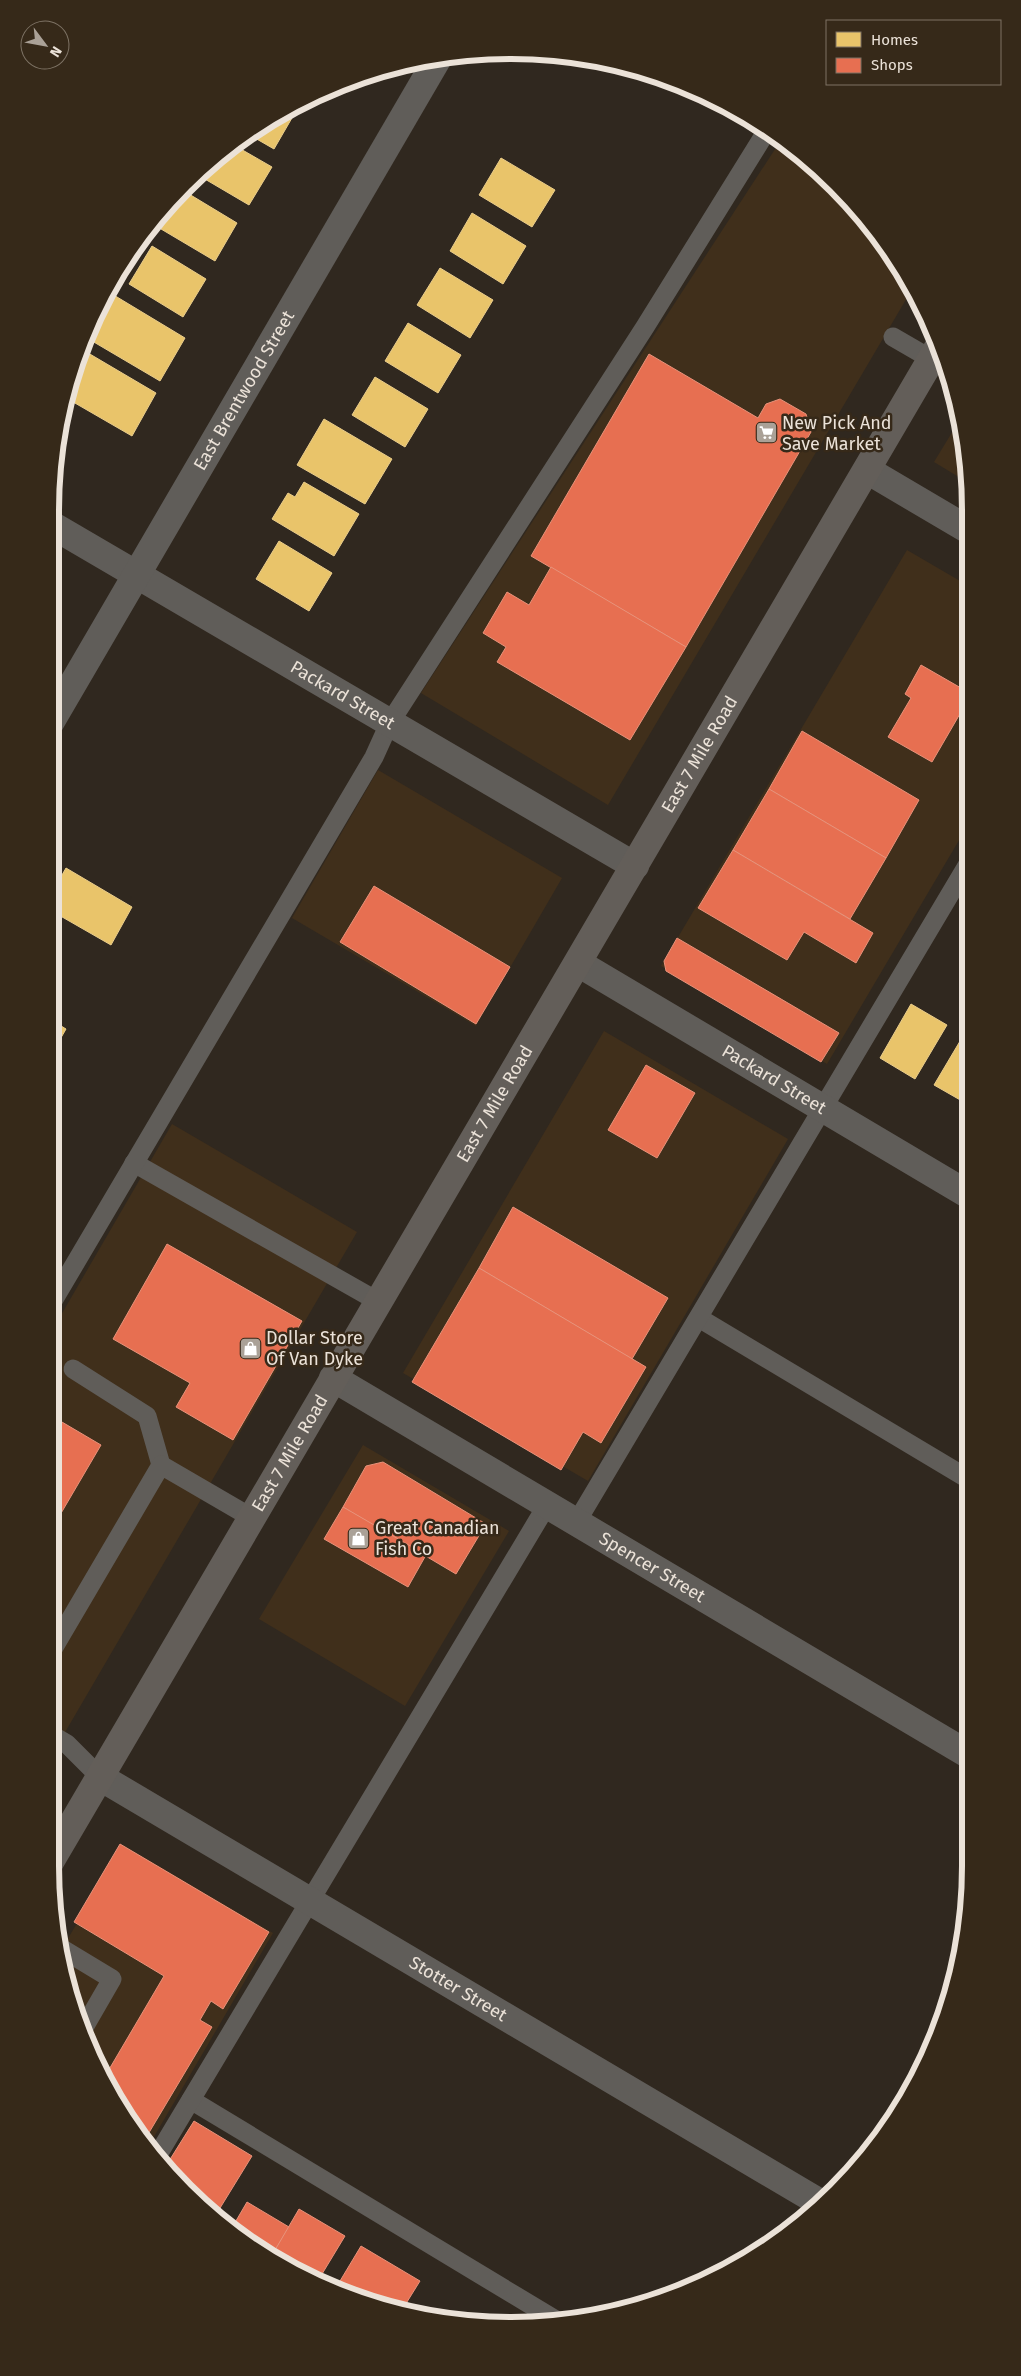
<svg xmlns="http://www.w3.org/2000/svg" width="1021" height="2376" font-family="'Fira Sans',sans-serif">
<style>
.built{fill:#402f1b}
.homes{fill:#e9c46a;stroke:#eacd8b}
.shops{fill:#e76f51;stroke:#e8927a}
.lines{fill:none;stroke-linecap:round;stroke-linejoin:round}
.lane{stroke:#605d59;stroke-width:19}
.street{stroke:#605d59;stroke-width:28}
.secondary{stroke:#635e59;stroke-width:28}
.labels{text-anchor:middle;stroke-width:5;stroke-linejoin:round;paint-order:stroke}
.street-label{font-size:18px;fill:#ebe2d8;stroke:#362919}
.poi-label{font-size:18px;fill:#ebe2d8;stroke:#362919;text-anchor:start}
.rim{fill:none;stroke:#ebe2d8;stroke-width:6}
</style>
<rect width="100%" height="100%" fill="#30281f"/>
<g class="built">
<polygon points="781,140 791,145 876,230 911,291 608,805 421,693"/>
<polygon points="959,421 967,450 967,482 934,462"/>
<polygon points="907,550 967,585 968,825 827,1064 661,966"/>
<polygon points="378,770 562,878 476,1026 292,918"/>
<polygon points="604,1031 788,1139 588,1481 403,1373"/>
<polygon points="172,1124 357,1232 50,1758 50,1334"/>
<polygon points="363,1445 509,1531 405,1706 259,1619"/>
<polygon points="123,1845 273,1933 148,2147 112,2095 75,2014 63,1947"/>
</g>
<g class="homes">
<polygon points="291,108 296,111 274,149 248,134"/>
<polygon points="232,144 272,167 249,205 198,175"/>
<polygon points="501,158 555,190 532,227 479,195"/>
<polygon points="184,191 237,223 215,261 161,229"/>
<polygon points="472,213 526,246 503,284 450,251"/>
<polygon points="152,246 206,279 183,317 129,284"/>
<polygon points="440,268 493,300 470,338 417,305"/>
<polygon points="112,294 185,338 160,381 87,338"/>
<polygon points="408,323 461,355 438,393 385,361"/>
<polygon points="83,350 156,393 132,436 68,399 74,367"/>
<polygon points="375,377 428,409 405,447 352,415"/>
<polygon points="324,419 392,459 365,504 297,465"/>
<polygon points="304,482 359,514 334,556 272,519 288,493 295,497"/>
<polygon points="279,541 332,573 309,611 256,579"/>
<polygon points="66,868 132,907 111,945 50,910 50,896"/>
<polygon points="911,1004 947,1025 915,1079 880,1058"/>
<polygon points="50,1019 66,1029 50,1057"/>
<polygon points="966,1031 969,1032 969,1105 934,1085"/>
</g>
<g class="shops">
<polygon points="649,354 758,418 766,404 780,399 806,414 811,432 686,647 531,556"/>
<polygon points="551,567 686,647 630,740 497,662 506,647 483,633 507,592 529,605"/>
<polygon points="921,665 968,692 968,700 932,762 888,737 911,698 905,694"/>
<polygon points="802,731 919,800 886,858 769,789"/>
<polygon points="769,789 886,858 850,919 733,850"/>
<polygon points="733,850 873,933 856,963 804,932 787,960 698,908"/>
<polygon points="374,886 510,967 476,1024 340,942"/>
<polygon points="677,938 839,1033 821,1062 666,971 664,961"/>
<polygon points="646,1065 695,1093 657,1158 608,1130"/>
<polygon points="513,1207 668,1298 632,1359 479,1268"/>
<polygon points="167,1244 302,1321 233,1440 176,1407 190,1383 113,1339"/>
<polygon points="479,1268 646,1367 601,1443 583,1432 561,1470 412,1382"/>
<polygon points="50,1415 101,1445 50,1532"/>
<polygon points="383,1462 486,1524 456,1574 343,1507 366,1466"/>
<polygon points="343,1507 426,1555 408,1587 324,1539"/>
<polygon points="120,1844 269,1932 223,2009 211,2001 200,2020 212,2027 144,2141 112,2095 104,2078 164,1976 74,1922"/>
<polygon points="194,2121 252,2156 217,2213 164,2169"/>
<polygon points="247,2202 289,2227 271,2257 233,2226"/>
<polygon points="299,2209 345,2236 319,2279 281,2264 271,2257"/>
<polygon points="361,2246 420,2281 402,2310 337,2286"/>
</g>
<g class="lines">
<g class="lane">
<polyline points="893,337 931,359"/>
<polyline points="134,1163 379,1302"/>
<polyline points="50,1306 374,757 389,724 645,327 766,132"/>
<polyline points="699,1318 970,1480"/>
<polyline points="73,1369 147,1416 161,1465"/>
<polyline points="576,1523 968,864"/>
<polyline points="50,1654 161,1465 252,1518"/>
<polyline points="50,1734 67,1744 100,1777"/>
<polyline points="64,1950 112,1979 82,2031"/>
<polyline points="191,2100 559,2322"/>
<polyline points="156,2158 547,1505"/>
</g>
<g class="street">
<polyline points="867,470 967,529"/>
<path id="s1" d="M50 524 635 866"/>
<path id="s2" d="M50 723 438 58"/>
<path id="s3" d="M578 963 969 1195"/>
<path id="s4" d="M333 1378 971 1756"/>
<path id="s5" d="M100 1777 817 2201"/>
</g>
<path class="secondary" id="s6" d="M50 1862 939 346"/>
</g>
<defs>
<symbol id="supermarket-square" viewBox="-11 -11 22 22"><rect x="-9" y="-9" width="18" height="18" rx="4" fill="#aaa197" stroke="#362919"/><path d="M-6-5.5h2.5l.6 2H6L4.5 2H-2.5L-4.4-4H-6ZM-1.5 3.2a1.3 1.3 0 1 0 .1 0ZM3 3.2a1.3 1.3 0 1 0 .1 0Z" fill="#fff"/></symbol>
<symbol id="shop-square" viewBox="-11 -11 22 22"><rect x="-9" y="-9" width="18" height="18" rx="4" fill="#aaa197" stroke="#362919"/><path d="M-5-2.5h2.3a2.7 3.5 0 0 1 5.4 0H5L5.5 6h-11ZM-1.5-2.5h3a1.5 2.3 0 0 0-3 0Z" fill="#fff"/></symbol>
</defs>
<g fill-rule="evenodd">
<use href="#supermarket-square" x="754" y="420" width="25" height="25"/>
<use href="#shop-square" x="238" y="1336" width="25" height="25"/>
<use href="#shop-square" x="346" y="1526" width="25" height="25"/>
</g>
<g class="labels">
<g class="street-label">
<text dy="6" stroke="none"><textPath href="#s2" startOffset="385">East Brentwood Street</textPath></text>
<text dy="6" stroke="none"><textPath href="#s1" startOffset="339">Packard Street</textPath></text>
<text dy="6" stroke="none"><textPath href="#s6" startOffset="1284">East 7 Mile Road</textPath></text>
<text dy="6" stroke="none"><textPath href="#s3" startOffset="228">Packard Street</textPath></text>
<text dy="6" stroke="none"><textPath href="#s6" startOffset="879">East 7 Mile Road</textPath></text>
<text dy="6" stroke="none"><textPath href="#s6" startOffset="474">East 7 Mile Road</textPath></text>
<text dy="6" stroke="none"><textPath href="#s4" startOffset="371">Spencer Street</textPath></text>
<text dy="6" stroke="none"><textPath href="#s5" startOffset="416">Stotter Street</textPath></text>
</g>
<g class="poi-label">
<text x="782" y="429">New Pick And<tspan x="782" dy="21">Save Market</tspan></text>
<text x="266" y="1344">Dollar Store<tspan x="266" dy="21">Of Van Dyke</tspan></text>
<text x="375" y="1534">Great Canadian<tspan x="375" dy="21">Fish Co</tspan></text>
</g>
</g>
<path d="M0 0H1021V2376H0ZM510 59H511A451 451 0 0 1 962 510V1866A451 451 0 0 1 511 2317H510A451 451 0 0 1 59 1866V510A451 451 0 0 1 510 59Z" fill="#362919" fill-rule="evenodd"/>
<path class="rim" d="M510 59H511A451 451 0 0 1 962 510V1866A451 451 0 0 1 511 2317H510A451 451 0 0 1 59 1866V510A451 451 0 0 1 510 59Z"/>
<rect x="826" y="20" width="175" height="65" fill="#362919" stroke="#7e7365"/>
<rect x="836" y="32" width="25" height="15" fill="#e9c46a" stroke="#7e7365"/>
<text x="871" y="45" font-size="15" fill="#ebe2d8">Homes</text>
<rect x="836" y="58" width="25" height="15" fill="#e76f51" stroke="#7e7365"/>
<text x="871" y="70" font-size="15" fill="#ebe2d8">Shops</text>
<g transform="translate(45 45) rotate(122)"><circle r="24" fill="#362919" stroke="#7e7365"/>
<path d="M0-4L9 19L0 12L-9 19Z" fill="#aaa197"/>
<text y="-8" font-size="14" font-weight="bold" text-anchor="middle" fill="#ebe2d8">N</text>
</g>
</svg>
